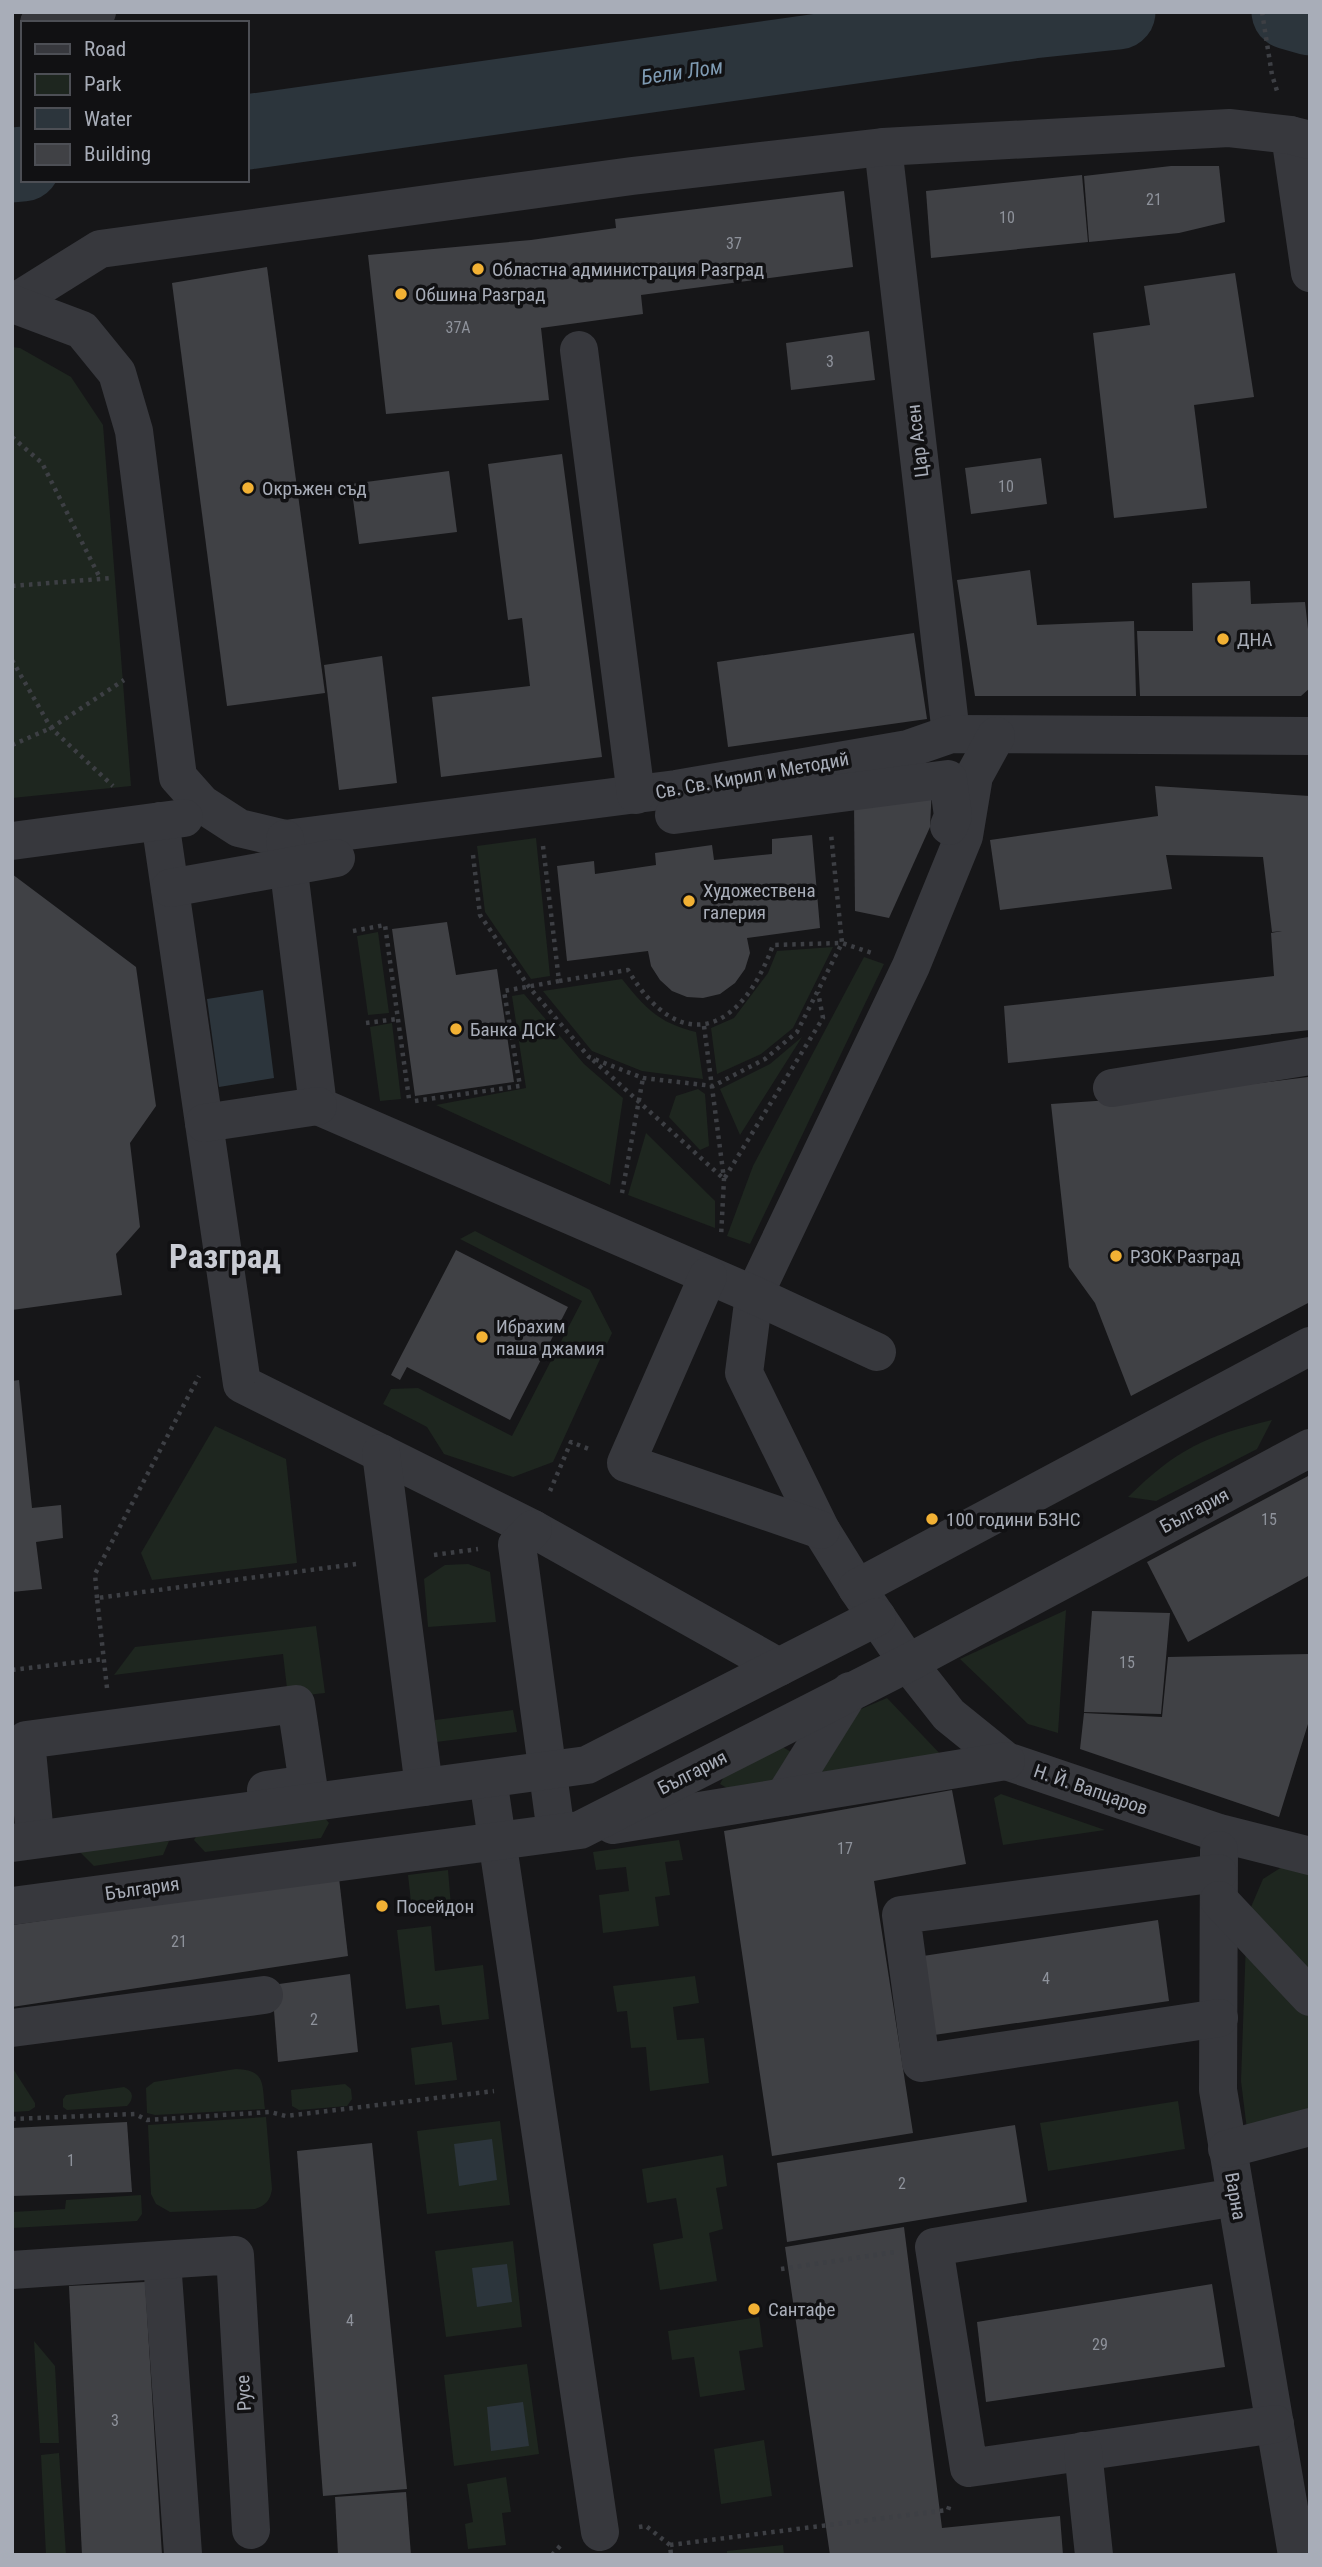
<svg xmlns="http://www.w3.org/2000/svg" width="1322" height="2567" font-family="'Roboto Condensed',sans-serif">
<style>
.green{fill:#1e261f}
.water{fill:#2c353c}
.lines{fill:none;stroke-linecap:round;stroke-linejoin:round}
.river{stroke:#2c353c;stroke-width:75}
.building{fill:#404145}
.path{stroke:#3d3f44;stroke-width:4.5;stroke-dasharray:3.5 5;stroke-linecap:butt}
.minor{stroke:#37383d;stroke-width:38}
.poi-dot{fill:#f2b134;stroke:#111113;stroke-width:2.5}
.labels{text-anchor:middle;stroke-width:7;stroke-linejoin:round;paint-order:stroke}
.number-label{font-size:16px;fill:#8e929b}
.poi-label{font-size:19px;fill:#a8adb8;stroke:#111113;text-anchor:start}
.street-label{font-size:19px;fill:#a8adb8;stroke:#111113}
.water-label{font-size:21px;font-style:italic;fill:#7f9bb3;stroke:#111113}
.town-label{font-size:33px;font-weight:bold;fill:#c9ccd4;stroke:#111113}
</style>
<rect width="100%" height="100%" fill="#161618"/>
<g class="green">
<polygon points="12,347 20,348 71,377 103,425 131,786 12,798"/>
<polygon points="536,838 550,976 531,979 485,912 477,846"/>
<polygon points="378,932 389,1013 368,1015 357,936"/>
<polygon points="833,947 793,1028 761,1054 717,1074 711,1028 734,1018 768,973 777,951"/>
<polygon points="864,957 884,964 750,1244 727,1236 753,1166"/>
<path d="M622 979C646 1009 659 1023 696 1032L703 1079 642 1071 592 1051 543 991Z"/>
<polygon points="524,994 584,1064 623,1098 610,1185 436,1105 526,1088 512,996"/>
<polygon points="392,1023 401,1099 380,1101 370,1027"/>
<polygon points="802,1037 740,1135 720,1089 770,1064"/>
<polygon points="698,1089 705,1094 709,1146 700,1150 669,1117 676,1096"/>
<polygon points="646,1133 715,1201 715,1228 628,1195"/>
<polygon points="475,1231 590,1290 612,1333 553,1462 513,1477 444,1454 427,1427 383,1404 391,1389 418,1388 512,1436 582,1301 460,1239"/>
<path d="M1272 1420 1257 1449 1156 1501 1128 1497C1177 1449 1205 1436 1272 1420Z"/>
<polygon points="215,1426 286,1459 297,1563 152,1580 141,1553"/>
<polygon points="468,1564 490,1572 496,1622 428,1627 424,1579 445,1565"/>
<polygon points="1066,1610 1058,1733 1028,1724 960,1659"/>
<polygon points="316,1626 325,1693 288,1697 283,1654 114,1675 135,1647"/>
<polygon points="887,1698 943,1757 802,1783 847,1715"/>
<polygon points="513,1710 517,1732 436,1742 435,1720"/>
<polygon points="779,1745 793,1753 774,1784 734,1792 720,1784 727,1771"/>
<polygon points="1001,1794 1105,1830 1003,1845 994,1798"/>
<polygon points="318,1810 329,1823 321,1838 205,1852 194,1840 202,1826"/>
<polygon points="679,1840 683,1860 665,1862 670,1895 655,1897 659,1926 603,1933 599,1895 629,1891 626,1867 596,1870 593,1852"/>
<polygon points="169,1841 163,1855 94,1866 76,1848"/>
<polygon points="1293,1860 1310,1863 1310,1982 1248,1914 1263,1879"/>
<polygon points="448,1870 451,1906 412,1911 408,1875"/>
<polygon points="431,1926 435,1971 483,1965 489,2019 442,2025 439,2005 406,2009 397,1930"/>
<polygon points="1246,1941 1310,2010 1310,2122 1248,2138 1241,2081"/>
<polygon points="695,1976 699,2003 673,2007 677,2040 704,2038 709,2083 650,2091 646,2047 631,2048 627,2011 617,2012 613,1986"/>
<polygon points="452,2042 457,2080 415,2085 411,2048"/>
<polygon points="12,2067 35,2103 35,2107 29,2111 12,2112"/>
<path d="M236 2069C266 2070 262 2084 265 2109L155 2115 147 2113 146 2088 154 2082Z"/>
<polygon points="345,2084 351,2089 352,2099 347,2106 299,2110 292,2106 291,2090"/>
<path d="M124 2087C134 2091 134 2099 127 2106L67 2110 63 2107V2099L66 2095Z"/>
<polygon points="1178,2101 1185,2149 1048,2171 1040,2123"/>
<path d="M266 2117 272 2189C270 2201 266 2205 255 2209L170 2212 156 2204 151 2194 148 2125Z"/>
<polygon points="500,2121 510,2205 427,2214 417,2131"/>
<polygon points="723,2155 727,2186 716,2188 723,2229 709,2233 717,2281 660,2290 653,2244 683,2238 676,2198 647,2203 642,2169"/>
<polygon points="141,2195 142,2214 137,2221 12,2228 12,2212 65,2209 66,2200"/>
<polygon points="513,2241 522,2327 446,2337 435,2251"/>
<polygon points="759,2317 763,2347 739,2351 745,2390 700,2397 694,2357 672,2360 668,2331"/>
<polygon points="34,2341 55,2366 59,2443 40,2443"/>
<polygon points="527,2364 539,2454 454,2466 444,2375"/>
<polygon points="764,2440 772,2496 721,2504 714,2449"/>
<polygon points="59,2453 66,2555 46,2555 41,2455"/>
<polygon points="506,2477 511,2512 502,2513 506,2545 468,2549 465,2524 473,2522 467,2484"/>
<polygon points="783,2545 784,2555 727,2555 727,2551"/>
</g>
<g class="water">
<polygon points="263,990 274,1078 219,1087 207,999"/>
<polygon points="492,2139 497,2180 459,2186 454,2144"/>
<polygon points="507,2264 512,2302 477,2307 472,2268"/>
<polygon points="523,2402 529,2446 491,2451 487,2407"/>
</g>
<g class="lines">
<g class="river">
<polyline points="1289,12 1310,18"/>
<polyline points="247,132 1032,21 1118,12"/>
<polyline points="12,165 23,164"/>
</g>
</g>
<g class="building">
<polygon points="1171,166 1219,166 1225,222 1179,233 1089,242 1084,176"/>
<polygon points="1082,175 1088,242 931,258 926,191"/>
<polygon points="844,191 853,267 641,295 643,314 541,328 549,400 386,414 368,255 531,240 616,228 615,219"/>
<polygon points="267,267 325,693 227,706 172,283"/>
<polygon points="1235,273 1254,397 1194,405 1207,508 1114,518 1093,333 1150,325 1144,286"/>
<polygon points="869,331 875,380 791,390 786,343"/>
<polygon points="562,454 602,757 441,777 432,697 530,686 522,618 508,620 488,464"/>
<polygon points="1041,458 1047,504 971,514 965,468"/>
<polygon points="449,471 457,532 359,544 351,484"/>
<polygon points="1030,570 1037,625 1134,621 1136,696 975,696 957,580"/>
<polygon points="1250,581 1251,604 1305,602 1310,647 1310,688 1301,696 1140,696 1137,631 1193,631 1192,583"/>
<polygon points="914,633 927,719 728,747 717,662"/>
<polygon points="382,656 397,783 339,790 324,665"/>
<polygon points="932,786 930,827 889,918 855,911 854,800"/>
<polygon points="1155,786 1310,796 1310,1030 1008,1063 1004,1006 1274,976 1271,933 1282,931 1272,932 1263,857 1166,855 1172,889 1000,910 990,840 1158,816"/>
<polygon points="812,835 820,928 747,938 750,953 745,969 735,983 720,994 703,998 687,997 672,991 660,980 651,966 648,951 567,961 557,866 594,861 595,874 656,865 655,853 712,845 714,860 772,854 772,839"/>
<polygon points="12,874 136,967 156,1106 130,1143 140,1227 116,1254 122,1295 12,1310"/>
<polygon points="447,922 456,975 497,969 514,1082 415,1096 392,929"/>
<polygon points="1308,1077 1310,1077 1310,1302 1131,1396 1095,1303 1069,1267 1051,1104 1140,1098"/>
<polygon points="456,1250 568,1307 510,1420 407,1367 400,1380 391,1375"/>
<polygon points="19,1380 32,1508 61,1505 63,1538 36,1542 42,1589 12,1592 12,1381"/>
<polygon points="1310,1475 1310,1575 1188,1642 1147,1562"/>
<polygon points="1092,1611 1170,1613 1161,1714 1084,1712"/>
<polygon points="1310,1654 1308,1724 1279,1817 1080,1749 1084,1713 1162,1717 1168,1657"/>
<polygon points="952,1790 966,1864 874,1881 913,2133 772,2156 724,1831"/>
<polygon points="339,1878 348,1956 12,2007 12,1925"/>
<polygon points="1158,1920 1169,2001 934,2035 923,1956"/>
<polygon points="350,1974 358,2052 278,2062 272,1985"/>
<polygon points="127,2122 132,2192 12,2196 12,2128"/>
<polygon points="1015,2125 1027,2202 787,2242 777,2163"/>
<polygon points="372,2143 407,2489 323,2496 297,2151"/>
<polygon points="904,2227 942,2528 1060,2516 1063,2555 830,2555 785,2247"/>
<polygon points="145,2282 162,2555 82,2555 69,2286"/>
<polygon points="1212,2284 1225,2367 986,2402 977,2322"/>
<polygon points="406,2492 411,2555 338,2555 335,2497"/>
</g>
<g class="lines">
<g class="path">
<polyline points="1262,12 1272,75 1278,94"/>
<polyline points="12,437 42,463 100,578"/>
<polyline points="12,586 112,578"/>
<polyline points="12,660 51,728 113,786"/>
<polyline points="12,745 51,728 124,680"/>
<path d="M543 846 559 981 628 970C681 1059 742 1031 773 945L842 943 872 953"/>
<polyline points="473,855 480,915 529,987 589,1057 643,1078 713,1086 765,1059 797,1032 842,943 831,834"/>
<polyline points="353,931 385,925 409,1099"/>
<polyline points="366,1023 397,1019"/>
<polyline points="704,1026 724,1179 721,1237"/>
<polyline points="593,1060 724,1179 823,1018 818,992"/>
<polyline points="415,1101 520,1086 504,991 559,981"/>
<polyline points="622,1193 643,1078"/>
<polyline points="550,1491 571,1442 589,1449"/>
<polyline points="434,1555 478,1549"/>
<polyline points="97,1598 95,1574 199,1376"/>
<polyline points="12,1670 104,1659"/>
<polyline points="107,1688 97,1598 356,1564"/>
<polyline points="12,2119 135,2114 147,2120 270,2112 286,2116 494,2091"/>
<polyline points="781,2269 895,2252"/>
<polyline points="639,2527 646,2526 670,2545 671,2555"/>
<polyline points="670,2545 948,2510 950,2504"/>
<polyline points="552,2555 561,2545"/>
</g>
<g class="minor">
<polyline points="39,23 97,12"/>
<polyline points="1290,135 1310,273"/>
<polyline points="883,147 951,734"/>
<polyline points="12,304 100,249 632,176 883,147 1229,128 1290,135 1310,140"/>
<polyline points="13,304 82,330 117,373 134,431 178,777 202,804 239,828 285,839 676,789 908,749 951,734 1310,736"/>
<polyline points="579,350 636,795"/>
<polyline points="996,736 974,776 964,836 911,966 754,1295 744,1373 821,1530 857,1588 908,1663 949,1715 1006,1761 1219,1833 1310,1856"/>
<polyline points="674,815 948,779 953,816 949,826"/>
<polyline points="160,821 242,1384 533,1529 779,1667"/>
<polyline points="285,839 318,1106 754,1295 877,1352"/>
<polyline points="12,841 184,818"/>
<polyline points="170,888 336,858"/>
<polyline points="1112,1088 1310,1056"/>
<polyline points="204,1123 318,1106"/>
<polyline points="708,1276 626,1463 821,1530"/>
<polyline points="381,1453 424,1787"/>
<polyline points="533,1529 517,1545 556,1833"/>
<polyline points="857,1588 1310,1346"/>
<polyline points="488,1779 600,2532"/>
<polyline points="784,1797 850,1691"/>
<polyline points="34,1825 26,1740 296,1704 308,1784 266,1790"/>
<polyline points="613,1825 1006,1761"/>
<polyline points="12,1843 587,1765 877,1617"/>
<polyline points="1219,1850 1218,2090 1297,2555"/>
<polyline points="1218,1873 901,1915 921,2063 1219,2018"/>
<polyline points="1219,1900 1310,1997"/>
<polyline points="12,1906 580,1830 908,1663 1310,1448"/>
<polyline points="12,2028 264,1995"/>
<polyline points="1227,2149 1310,2127"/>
<polyline points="1236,2197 934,2247 969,2468 1275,2424"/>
<polyline points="162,2261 183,2554"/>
<polyline points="12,2270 235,2255 251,2530"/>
<polyline points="1083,2451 1094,2555"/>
</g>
</g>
<g class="poi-dot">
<circle cx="478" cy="269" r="7"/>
<circle cx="401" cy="294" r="7"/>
<circle cx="248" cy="488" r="7"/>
<circle cx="1223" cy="639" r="7"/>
<circle cx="689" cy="901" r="7"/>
<circle cx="456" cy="1029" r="7"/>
<circle cx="1116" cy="1256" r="7"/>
<circle cx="482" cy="1337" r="7"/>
<circle cx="932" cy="1519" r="7"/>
<circle cx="382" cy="1906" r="7"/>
<circle cx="754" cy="2309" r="7"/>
</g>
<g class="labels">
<g class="number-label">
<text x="1154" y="205">21</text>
<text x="1007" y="223">10</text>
<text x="734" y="249">37</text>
<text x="458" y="333">37А</text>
<text x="830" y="367">3</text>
<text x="1006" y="492">10</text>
<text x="1269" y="1525">15</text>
<text x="1127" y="1668">15</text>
<text x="845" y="1854">17</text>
<text x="179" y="1947">21</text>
<text x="1046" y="1984">4</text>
<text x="314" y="2025">2</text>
<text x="71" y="2166">1</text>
<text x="902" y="2189">2</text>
<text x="350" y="2326">4</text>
<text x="1100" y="2350">29</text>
<text x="115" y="2426">3</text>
</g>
<g class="poi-label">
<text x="492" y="276">Областна администрация Разград</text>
<text x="415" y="301">Обшина Разград</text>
<text x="262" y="495">Окръжен съд</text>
<text x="1237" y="646">ДНА</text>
<text x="703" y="897">Художествена<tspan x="703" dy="22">галерия</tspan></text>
<text x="470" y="1036">Банка ДСК</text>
<text x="1130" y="1263">РЗОК Разград</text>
<text x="496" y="1333">Ибрахим<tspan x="496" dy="22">паша джамия</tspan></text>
<text x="946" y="1526">100 години БЗНС</text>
<text x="396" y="1913">Посейдон</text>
<text x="768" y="2316">Сантафе</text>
</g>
<g class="street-label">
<text transform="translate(917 441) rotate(-97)" y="7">Цар Асен</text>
<text transform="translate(752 775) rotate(-10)" y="7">Св. Св. Кирил и Методий</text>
<text transform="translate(1194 1510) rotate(-28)" y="7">България</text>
<text transform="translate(692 1772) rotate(-27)" y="7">България</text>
<text transform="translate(1091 1789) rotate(19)" y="7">Н. Й. Вапцаров</text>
<text transform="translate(142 1888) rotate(-8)" y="7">България</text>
<text transform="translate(1236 2196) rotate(80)" y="7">Варна</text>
<text transform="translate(243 2393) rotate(-93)" y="7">Русе</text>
</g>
<g class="water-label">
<text transform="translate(682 72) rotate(-8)" y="7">Бели Лом</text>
</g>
<g class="town-label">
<text x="225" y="1268">Разград</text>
</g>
</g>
<rect width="1322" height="2567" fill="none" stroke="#a8adb8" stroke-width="28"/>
<rect x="21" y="21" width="228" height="161" fill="#111113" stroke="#4d4f55" stroke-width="2"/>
<rect x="35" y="44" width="35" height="10" fill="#37383d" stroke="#4d4f55" stroke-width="2"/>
<text x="84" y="56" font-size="21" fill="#a8adb8">Road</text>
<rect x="35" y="74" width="35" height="21" fill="#1e261f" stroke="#4d4f55" stroke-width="2"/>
<text x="84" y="91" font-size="21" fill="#a8adb8">Park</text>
<rect x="35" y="108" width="35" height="21" fill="#2c353c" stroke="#4d4f55" stroke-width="2"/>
<text x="84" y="126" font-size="21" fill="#a8adb8">Water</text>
<rect x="35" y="144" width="35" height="21" fill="#404145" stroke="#4d4f55" stroke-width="2"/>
<text x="84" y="161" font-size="21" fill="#a8adb8">Building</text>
</svg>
